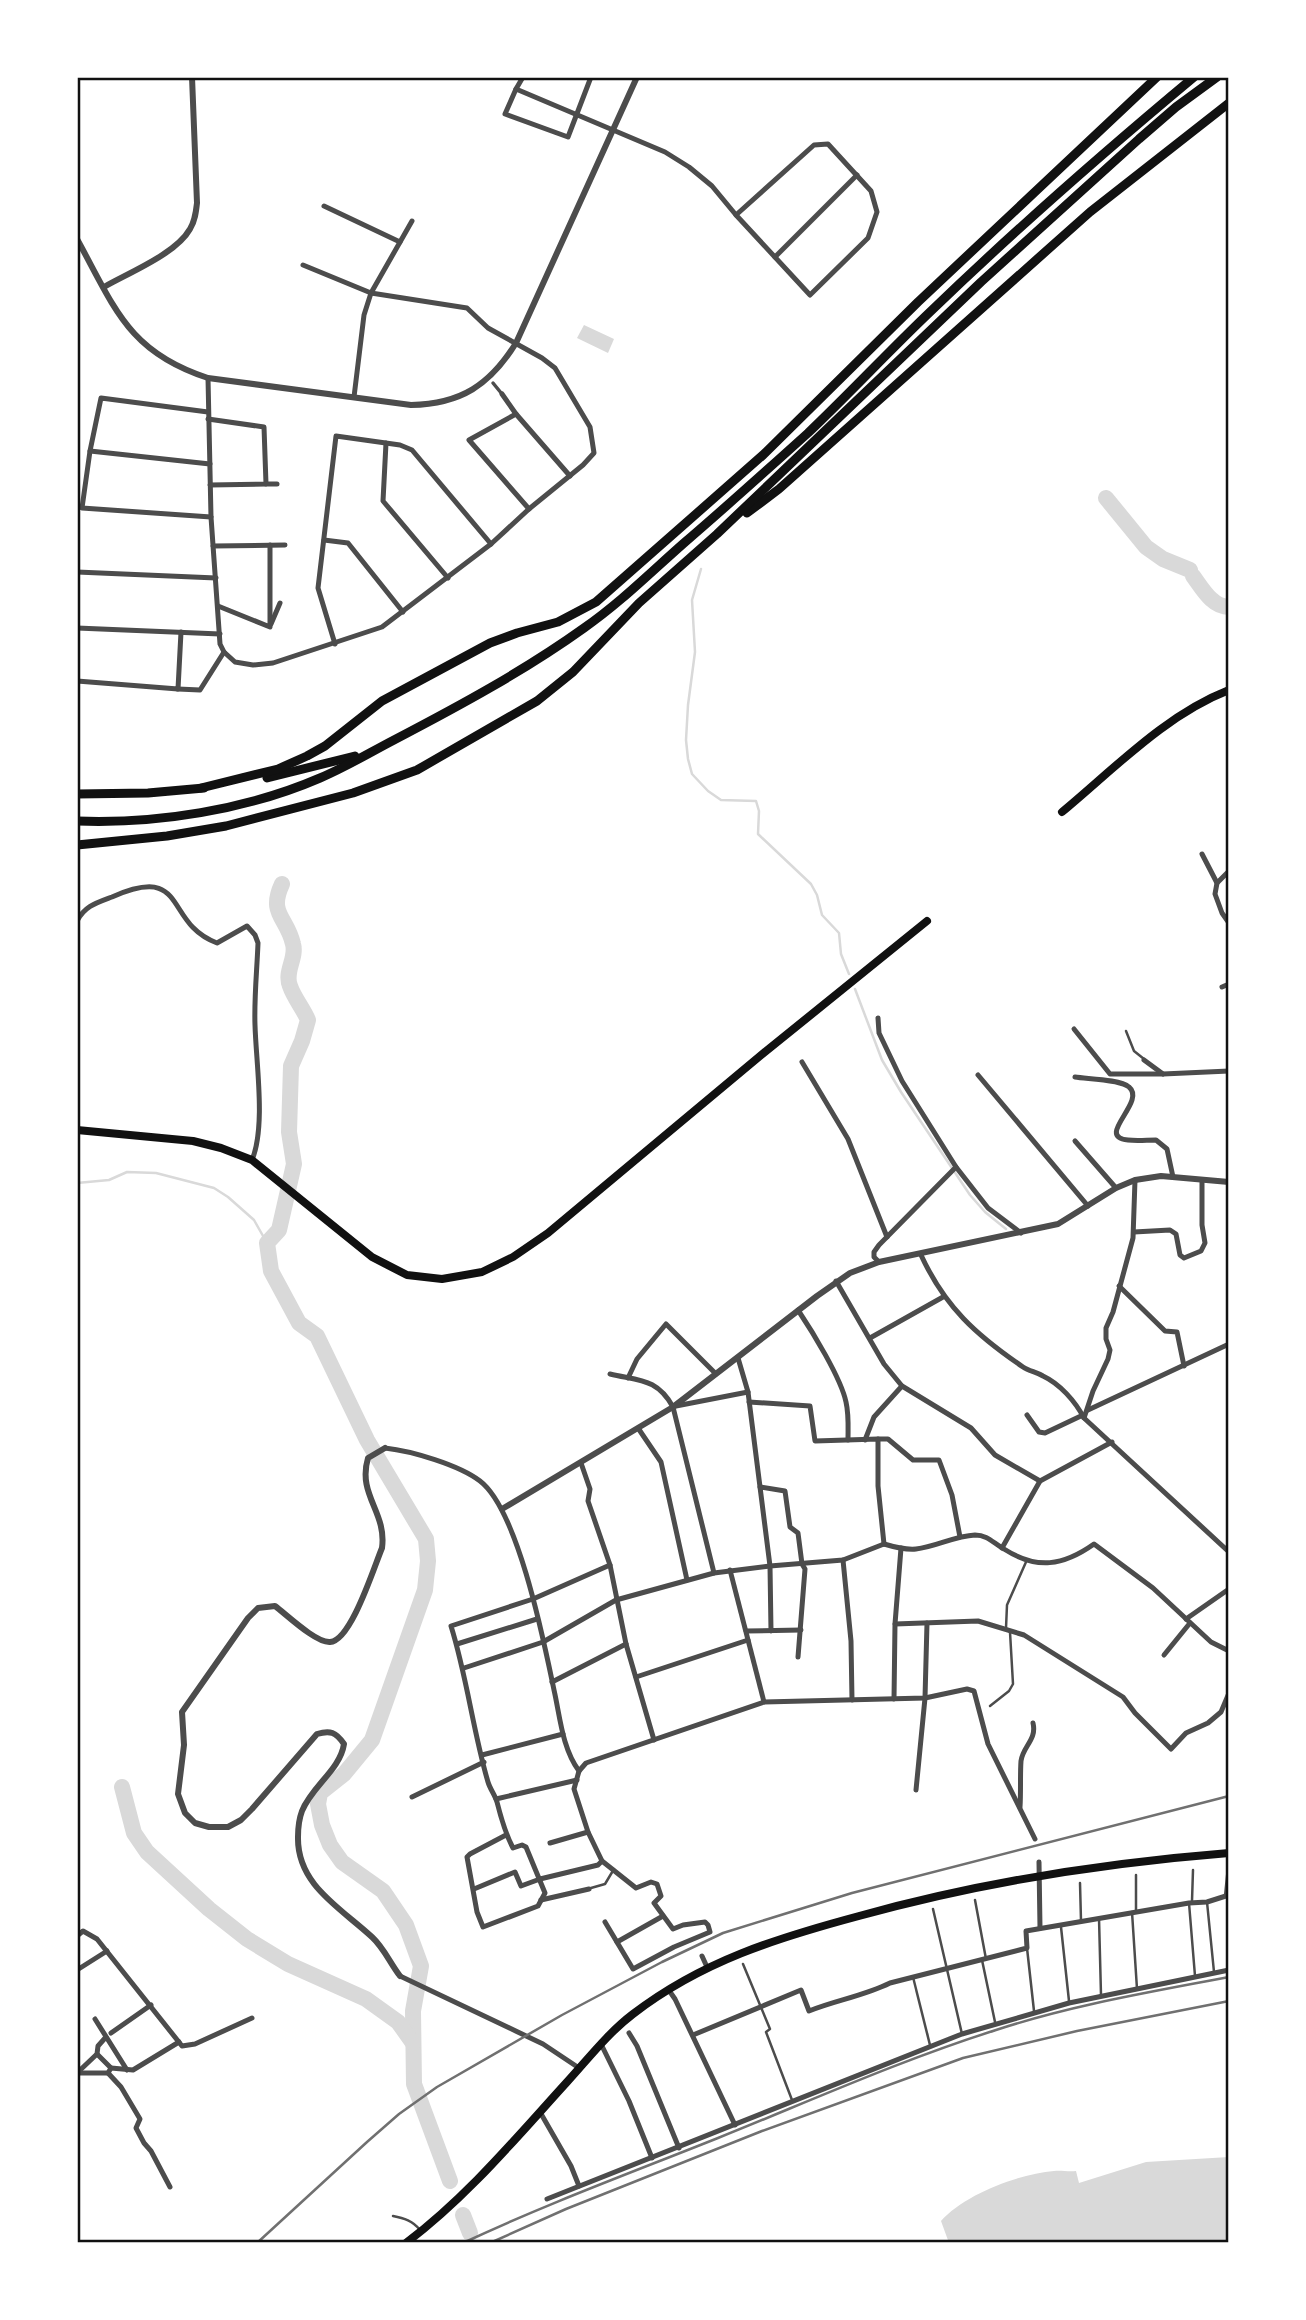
<svg xmlns="http://www.w3.org/2000/svg" width="1306" height="2320" font-family="Cabin,sans-serif">
<style>
.water{fill:#d9d9d9}
.lines{fill:none;stroke-linecap:round;stroke-linejoin:round}
.stream{stroke:#d9d9d9;stroke-width:2.5}
.river{stroke:#d9d9d9;stroke-width:16}
.service{stroke:#4c4c4c;stroke-width:2.5}
.pedestrian{stroke:#4c4c4c;stroke-width:3.5}
.minor{stroke:#4c4c4c;stroke-width:5}
.tertiary{stroke:#4c4c4c;stroke-width:6}
.primary{stroke:#111;stroke-width:8}
.trunk{stroke:#111;stroke-width:8}
.motorway{stroke:#111;stroke-width:9}
.rail{stroke:#707070;stroke-width:2.5}
.neatline{fill:none;stroke:#111;stroke-width:2.5}
</style>
<rect width="100%" height="100%" fill="#fff"/>
<g class="water">
<polygon points="584,325 614,339 608,353 577,338"/>
<path d="M1229 2157V2243H949L941 2221C965 2194 1019 2174 1054 2171 1061 2170 1068 2172 1076 2171L1079 2183 1146 2162Z"/>
</g>
<g class="lines">
<g class="stream">
<polyline points="701,569 692,600 695,652 688,705 686,740 688,759 692,774 708,791 721,800 756,801 759,811 758,834 811,884 817,895 822,915 839,933 841,954 849,974"/>
<polyline points="855,989 882,1060 901,1092 970,1195 985,1212 1006,1229"/>
<polyline points="77,1183 109,1180 127,1172 156,1173 214,1188 228,1197 254,1220 267,1243"/>
</g>
<g class="river">
<polyline points="1106,498 1146,547 1163,559 1190,570"/>
<path d="M1193 576C1202 588 1212 607 1229 607"/>
<path d="M282 884C268 914 287 917 293 944 297 958 284 972 290 986 294 998 303 1008 308 1020L302 1041 291 1066 289 1132 294 1164 279 1230 267 1243 271 1271 299 1323 317 1336 367 1440 426 1539 428 1561 425 1590 372 1740 344 1774 320 1793 318 1804 322 1825 330 1845 342 1862 383 1891 406 1925 421 1966 413 2011 414 2084 450 2181"/>
<polyline points="122,1787 134,1833 147,1852 209,1909 247,1939 288,1964 366,1999 398,2022 413,2043"/>
<polyline points="463,2215 470,2233"/>
</g>
<g class="service">
<polyline points="1126,1031 1134,1051 1144,1059"/>
<polyline points="1006,1628 1007,1605 1026,1562"/>
<polyline points="990,1706 1009,1691 1013,1684 1010,1632"/>
<polyline points="1136,1875 1136,1912"/>
<polyline points="1080,1883 1081,1921"/>
<polyline points="591,1888 605,1884 614,1869"/>
<polyline points="1225,1896 1228,1867"/>
<polyline points="975,1900 986,1959"/>
<polyline points="1192,1901 1193,1870"/>
<polyline points="1207,1902 1214,1972"/>
<polyline points="1189,1903 1195,1976"/>
<polyline points="933,1909 962,2034"/>
<polyline points="1132,1912 1137,1989"/>
<polyline points="1099,1918 1101,1995"/>
<polyline points="1061,1927 1069,2001"/>
<polyline points="1027,1948 1034,2011"/>
<polyline points="982,1960 995,2022"/>
<polyline points="743,1964 770,2029 766,2032 792,2100"/>
<polyline points="913,1977 930,2045"/>
<path d="M393 2216C404 2218 413 2221 420 2230"/>
</g>
<polyline class="pedestrian" points="493,383 502,394"/>
<g class="minor">
<polyline points="523,77 516,89 665,152 689,167 712,186 736,215"/>
<polyline points="516,89 505,114 568,137 591,77"/>
<polygon points="828,144 871,191 877,212 868,238 810,295 736,215 814,145"/>
<polyline points="324,206 400,242"/>
<polyline points="775,257 857,175"/>
<polyline points="208,378 211,517 220,644 224,652 235,662 253,665 273,663 382,627 491,544 529,509 583,465 594,453 590,427 555,368 542,358 488,328 467,308 371,293 303,265"/>
<polyline points="502,394 516,414"/>
<polyline points="354,397 364,315 371,293 412,221"/>
<polyline points="208,412 101,398 90,451 82,508 211,517"/>
<polyline points="208,419 264,427 266,484 210,485"/>
<polyline points="386,443 383,501 448,578"/>
<polyline points="90,451 210,464"/>
<polyline points="266,484 277,484"/>
<polyline points="529,509 469,440 516,414 570,476"/>
<polyline points="324,540 348,543 403,612"/>
<polyline points="213,546 285,545"/>
<polyline points="77,572 216,578"/>
<polyline points="218,606 270,627 270,545"/>
<polyline points="271,624 280,603"/>
<polyline points="77,628 220,634"/>
<polyline points="335,644 318,588 336,436 400,445 412,450 491,544"/>
<polyline points="77,681 178,689 181,632"/>
<polyline points="178,689 200,690 224,652"/>
<polyline points="1202,854 1217,883 1215,894 1222,913 1229,923"/>
<polyline points="1217,883 1229,871"/>
<path d="M77 921C85 906 96 903 112 897 189 863 163 923 217 943L247 926 255 935 258 943C257 970 254 998 255 1025 256 1063 266 1126 252 1160"/>
<polyline points="1222,987 1229,984"/>
<polyline points="878,1018 879,1033 902,1081 956,1167 988,1208 1021,1233"/>
<polyline points="1074,1029 1110,1074 1163,1074 1229,1071"/>
<polyline points="1144,1060 1163,1074"/>
<polyline points="802,1062 848,1139 887,1237"/>
<polyline points="978,1075 1088,1206"/>
<path d="M1075 1077C1087 1079 1120 1079 1129 1087 1147 1102 1094 1137 1128 1140 1137 1141 1147 1140 1156 1140L1167 1149 1173 1177"/>
<polyline points="1075,1141 1116,1188"/>
<polyline points="1134,1232 1170,1230 1176,1234 1180,1255 1184,1258 1201,1251 1205,1243 1202,1225 1202,1180"/>
<path d="M921 1255C945 1307 976 1335 1023 1367 1029 1371 1036 1372 1043 1376 1060 1384 1075 1401 1084 1418L1229 1552"/>
<polyline points="879,1262 874,1257 874,1252 879,1245 956,1167"/>
<polyline points="836,1281 884,1364 902,1386 971,1428 995,1455 1040,1481"/>
<polyline points="1119,1286 1165,1331 1177,1332 1184,1366"/>
<path d="M798 1310C812 1331 841 1378 846 1402 849 1415 848 1427 848 1440"/>
<polyline points="870,1338 943,1297"/>
<polyline points="738,1358 748,1392 770,1566 771,1631"/>
<path d="M610 1374C639 1381 657 1378 673 1407L714 1573"/>
<polyline points="628,1378 637,1359 666,1324 716,1374"/>
<polyline points="749,1402 810,1406 815,1441 878,1439 878,1486 884,1544"/>
<polyline points="676,1406 748,1392"/>
<polyline points="1088,1410 1229,1344"/>
<polyline points="1027,1415 1039,1432 1045,1433 1083,1415"/>
<polyline points="1084,1418 1093,1391 1108,1359 1110,1350 1106,1339 1106,1328 1113,1312 1133,1238 1135,1180"/>
<polyline points="638,1428 661,1462 687,1580"/>
<polyline points="878,1439 888,1439 913,1460 939,1460 952,1495 960,1537"/>
<polyline points="865,1440 874,1417 902,1386"/>
<path d="M385 1448C412 1451 459 1465 480 1481 518 1510 544 1642 554 1690 560 1716 562 1748 579 1771"/>
<polyline points="581,1463 590,1489 588,1501 610,1565 626,1644 654,1740"/>
<polyline points="760,1487 785,1491 790,1527 798,1533 802,1564 805,1569 798,1657"/>
<path d="M884 1544C894 1547 905 1550 916 1549 936 1547 954 1536 975 1535 988 1535 993 1543 1004 1549 1037 1570 1063 1566 1094 1544L1153 1588 1211 1642 1229 1651"/>
<polyline points="1002,1548 1040,1481 1112,1442"/>
<polyline points="843,1560 851,1641 852,1700"/>
<polyline points="730,1570 764,1702"/>
<polyline points="1186,1619 1229,1589"/>
<polyline points="895,1624 978,1621 1024,1635 1123,1697 1135,1713 1171,1749 1186,1733 1208,1723 1221,1712 1229,1693"/>
<polyline points="746,1631 801,1630"/>
<polyline points="457,1644 537,1619"/>
<polyline points="1164,1655 1190,1623"/>
<polyline points="464,1668 543,1642 616,1600 714,1573 770,1566 843,1560 884,1544"/>
<polyline points="636,1677 748,1640"/>
<polyline points="552,1682 626,1644"/>
<polyline points="894,1699 895,1624 901,1548"/>
<polyline points="482,1755 563,1734"/>
<polyline points="916,1790 925,1698 927,1623"/>
<polyline points="412,1797 484,1762"/>
<polyline points="496,1799 577,1780"/>
<path d="M1020 1807C1021 1792 1020 1775 1021 1761 1023 1746 1037 1740 1033 1723"/>
<path d="M506 1835 470 1854 467 1857 477 1912 483 1927 538 1906 545 1893 526 1847 522 1845 513 1848C505 1833 501 1818 497 1802 495 1795 490 1789 488 1782 473 1731 467 1677 451 1626L533 1599 610 1565"/>
<polyline points="550,1843 588,1832"/>
<polyline points="1039,1862 1040,1928"/>
<polyline points="474,1889 515,1872 521,1886 540,1879 598,1865 602,1861"/>
<polyline points="541,1900 589,1889"/>
<polyline points="605,1922 633,1969 674,1947 710,1932 708,1925 705,1922 683,1925 673,1929 654,1903 661,1896 657,1884 651,1882 636,1888 602,1861 588,1832 574,1789 579,1771 586,1763 764,1702 925,1698 967,1689 974,1691 988,1744 1035,1839"/>
<polyline points="77,1936 83,1931 97,1939 182,2046 195,2044 252,2018"/>
<polyline points="617,1942 663,1916"/>
<polyline points="702,1956 707,1967"/>
<polyline points="77,1970 107,1951"/>
<polyline points="400,1976 543,2044 579,2068"/>
<polyline points="668,1989 675,1999 735,2125"/>
<polyline points="95,2019 127,2070"/>
<polyline points="111,2033 151,2005"/>
<polyline points="629,2033 637,2046 679,2148"/>
<path d="M693 2035 801 1990 809 2011C836 2000 864 1996 890 1983L1027 1948 1026 1931 1189 1903 1207 1902 1229 1895"/>
<polyline points="601,2044 629,2101 652,2158"/>
<polyline points="97,2054 111,2068"/>
<polyline points="77,2073 108,2073 111,2068 133,2070 179,2042"/>
<polyline points="77,2073 97,2054 98,2046 106,2037"/>
<polyline points="108,2073 121,2087 140,2119 136,2128 144,2143 151,2151 170,2187"/>
<polyline points="540,2112 571,2166 579,2186"/>
<polyline points="547,2199 962,2034 1069,2003 1229,1970"/>
</g>
<g class="tertiary">
<path d="M77 239C115 308 128 352 208 378L411 405C461 404 490 385 516 343L637 77"/>
<path d="M104 287C128 273 176 254 190 229 195 221 196 212 197 203L192 77"/>
<path d="M385 1448 368 1458C357 1495 387 1512 382 1548 374 1567 351 1641 330 1642 316 1643 287 1615 275 1606L258 1608 248 1618 182 1712 184 1745 178 1794 185 1813 195 1823 209 1827H228L241 1820 252 1809 317 1734C330 1730 336 1732 344 1744 340 1770 312 1786 302 1811 299 1819 298 1829 298 1837 297 1885 341 1908 372 1937 384 1948 390 1963 400 1976"/>
<polyline points="502,1509 673,1407 817,1296 850,1273 879,1262 1058,1224 1116,1188 1135,1180 1161,1176 1229,1182"/>
</g>
<g class="primary">
<path d="M1062 812C1114 769 1165 715 1229 690"/>
<polyline points="77,1130 193,1141 221,1148 252,1160 372,1257 407,1275 442,1279 482,1272 513,1257 548,1233 760,1056 927,921"/>
</g>
<path class="trunk" d="M406 2243C467 2197 516 2138 567 2082 588 2059 608 2033 633 2014 702 1961 777 1938 859 1916 981 1882 1103 1863 1229 1853"/>
<g class="motorway">
<polyline points="747,513 779,489 1090,212 1229,103"/>
<polyline points="267,778 355,756"/>
<polyline points="201,788 278,769 307,756 325,746 382,701 490,643 517,633 558,622 596,602 763,455 918,302 1157,77"/>
<polyline points="77,794 148,793 204,788"/>
<path d="M77 821C157 824 246 810 320 778 346 767 369 753 394 740 459 706 524 671 584 628 620 603 651 572 684 543 726 507 767 470 808 433 850 393 889 351 931 311 1015 230 1104 152 1194 77"/>
<polyline points="77,845 167,836 226,826 353,793 417,770 537,701 573,672 639,603 717,534 981,282 1139,139 1176,107 1217,77"/>
</g>
<g class="rail">
<polyline points="257,2243 367,2142 399,2114 437,2087 562,2015 662,1962 723,1933 852,1893 1229,1796"/>
<path d="M463 2243C546 2204 633 2172 718 2138 810 2101 901 2060 996 2030 1072 2005 1151 1992 1229 1977"/>
<polyline points="490,2243 566,2209 762,2131 963,2058 1077,2031 1229,2001"/>
</g>
</g>
<rect width="1306" height="2320" fill="none" stroke="#ffffff" stroke-width="158"/>
<rect x="79" y="79" width="1148" height="2162" class="neatline"/>
</svg>
